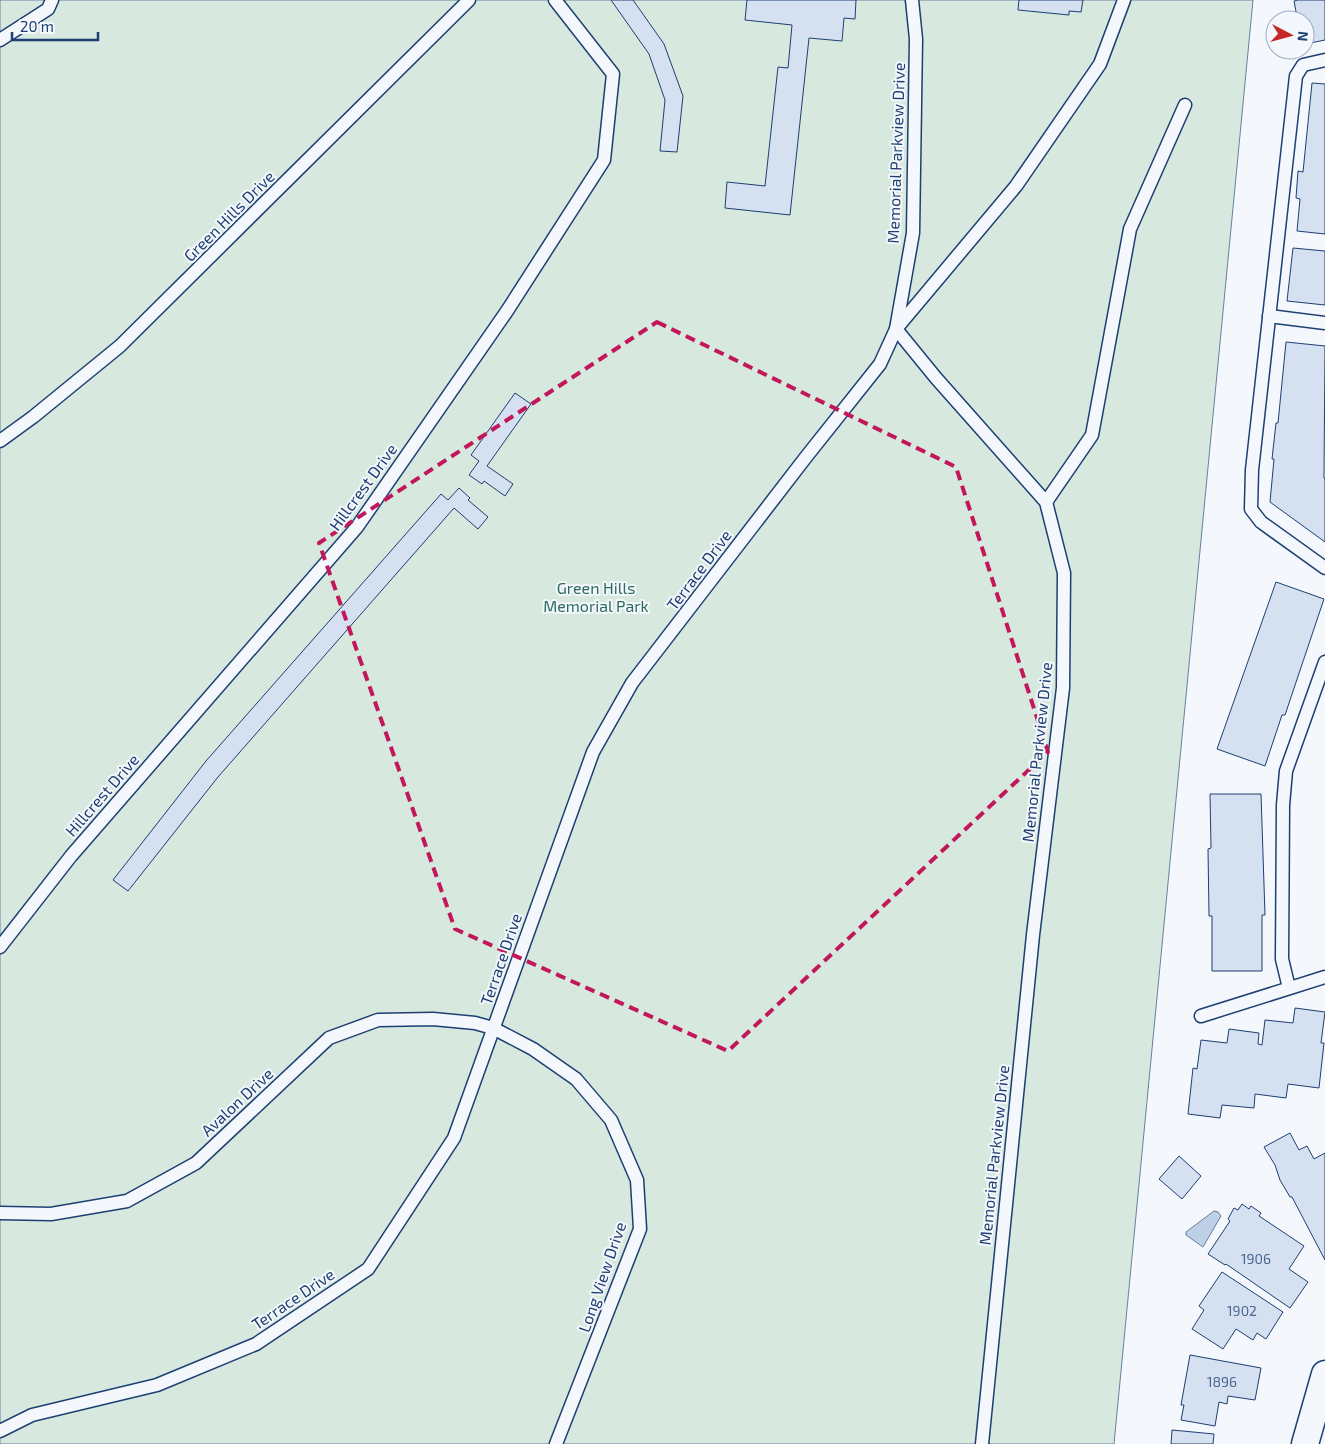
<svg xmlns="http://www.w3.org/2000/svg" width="1325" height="1444" font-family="'Exo 2',sans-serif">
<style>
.green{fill:#d7e8df;stroke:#687fa3}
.water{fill:#bed0e5;stroke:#687fa3}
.building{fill:#d5e0f0;stroke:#1d3f73}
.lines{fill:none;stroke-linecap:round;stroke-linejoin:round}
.lane-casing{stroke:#1d3f73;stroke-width:15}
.street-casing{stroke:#1d3f73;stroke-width:29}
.lane{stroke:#f4f7fb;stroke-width:12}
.street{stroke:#f4f7fb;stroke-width:26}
.marked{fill:none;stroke:#c2185b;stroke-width:4;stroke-dasharray:10 6;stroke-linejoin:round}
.labels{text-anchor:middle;stroke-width:4;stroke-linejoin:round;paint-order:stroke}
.number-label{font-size:14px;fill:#4b6792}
.street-label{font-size:16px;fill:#1d3f73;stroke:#f4f7fb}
.park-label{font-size:16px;fill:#2c6c60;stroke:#f4f7fb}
</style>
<rect width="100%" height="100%" fill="#f4f7fb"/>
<polygon class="green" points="0,0 1253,0 1114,1444 0,1444"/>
<polygon class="water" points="1214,1211 1218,1212 1221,1216 1203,1247 1186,1235 1186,1232"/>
<g class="building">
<polygon points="611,0 633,0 664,44 683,96 677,152 660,151 665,100 649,54"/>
<polygon points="747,0 856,0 855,19 844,18 842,41 809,38 790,215 725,208 727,182 765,186 778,67 788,68 792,25 745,20"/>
<polygon points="1019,0 1083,0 1081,12 1069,11 1069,15 1018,10"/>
<polygon points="1298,0 1325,0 1325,40 1305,44 1305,20 1293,20 1293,18 1297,17 1294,1"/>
<polygon points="1312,83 1325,84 1325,234 1297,231 1300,199 1296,198 1298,171 1303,172"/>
<polygon points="1293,248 1325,251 1325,305 1287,301"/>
<polygon points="1286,342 1325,346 1324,478 1325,479 1325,542 1270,502 1274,459 1272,459 1276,423 1278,423"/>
<polygon points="515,393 531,404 487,466 513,484 505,496 484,481 482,484 469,475 479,461 471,455"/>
<polygon points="459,488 470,498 468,500 488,517 478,529 454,508 218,777 128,891 113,880 206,761 441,494 448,500"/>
<polygon points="1276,582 1324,599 1285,715 1282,715 1265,766 1217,749"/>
<polygon points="1210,794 1261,794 1265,915 1262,915 1262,971 1212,971 1212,916 1209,916 1208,849 1211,848"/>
<polygon points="1295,1008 1325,1012 1321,1043 1324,1043 1319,1088 1288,1084 1286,1098 1255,1094 1254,1108 1222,1105 1220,1118 1188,1114 1193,1068 1197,1069 1201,1040 1227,1043 1229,1029 1259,1033 1258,1044 1262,1045 1265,1020 1293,1023"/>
<polygon points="1290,1133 1299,1150 1307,1146 1314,1159 1325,1153 1325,1260 1292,1197 1290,1197 1280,1180 1275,1165 1264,1147"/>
<polygon points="1179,1156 1201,1176 1182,1199 1159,1179"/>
<polygon points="1242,1204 1249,1209 1251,1206 1261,1213 1259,1216 1304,1246 1289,1269 1308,1282 1290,1308 1226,1264 1225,1265 1208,1254 1230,1221 1228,1219 1234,1208 1238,1210"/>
<polygon points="1222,1272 1283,1312 1266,1339 1257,1333 1253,1340 1236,1329 1223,1349 1192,1329 1204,1310 1199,1306"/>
<polygon points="1190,1355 1261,1368 1255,1400 1228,1396 1227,1404 1219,1402 1215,1426 1181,1420 1184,1405 1181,1405"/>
<polygon points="1172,1430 1214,1434 1213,1444 1171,1444"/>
</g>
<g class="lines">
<defs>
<g id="lane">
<polyline points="912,0 916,39 913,233 896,329 936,378 1046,502 1064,573 1063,688 1033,935 982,1444"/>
<polyline points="0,40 48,9 52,0"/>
<polyline points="1325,60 1303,65 1296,76 1252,470 1251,509 1261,522 1325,568"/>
<polyline points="1269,316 1325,323"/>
<polyline points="0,441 33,417 120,346 469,0"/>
<polyline points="1046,502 1092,435 1130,229 1185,105"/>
<polyline points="0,947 71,856 357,527 507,311 604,160 613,74 555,0"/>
<polyline points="1289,988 1282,959 1283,805 1286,771 1325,662"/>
<polyline points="1201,1016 1325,977"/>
<polyline points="0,1213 51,1214 127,1201 196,1163 329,1038 378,1020 433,1019 475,1023 493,1028 533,1049 576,1079 611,1120 637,1180 640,1229 556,1444"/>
<polyline points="0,1431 32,1415 157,1385 256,1344 368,1269 454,1138 593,752 632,683 806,457 880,364 896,329 1016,186 1100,64 1124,0"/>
</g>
<polyline id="street" points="1305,1444 1325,1374"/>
</defs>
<use href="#lane" class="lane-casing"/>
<use href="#street" class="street-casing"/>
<use href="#lane" class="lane"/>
<use href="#street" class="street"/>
</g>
<path class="marked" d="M657 322 956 467 1048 752 728 1051 455 929 319 543Z"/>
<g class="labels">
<g class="number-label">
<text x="1256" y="1264">1906</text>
<text x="1242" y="1316">1902</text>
<text x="1222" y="1387">1896</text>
</g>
<g class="street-label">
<text transform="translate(896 153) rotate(-88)" y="6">Memorial Parkview Drive</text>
<text transform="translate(229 216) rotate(-45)" y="6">Green Hills Drive</text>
<text transform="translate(363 487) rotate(-54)" y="6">Hillcrest Drive</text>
<text transform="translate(699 570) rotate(-53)" y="6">Terrace Drive</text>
<text transform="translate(1037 752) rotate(-84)" y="6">Memorial Parkview Drive</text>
<text transform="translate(102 795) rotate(-49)" y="6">Hillcrest Drive</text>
<text transform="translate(501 959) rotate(-71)" y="6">Terrace Drive</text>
<text transform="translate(237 1102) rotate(-43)" y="6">Avalon Drive</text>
<text transform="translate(994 1155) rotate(-84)" y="6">Memorial Parkview Drive</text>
<text transform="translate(602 1277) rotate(-71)" y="6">Long View Drive</text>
<text transform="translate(293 1299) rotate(-34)" y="6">Terrace Drive</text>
</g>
<g class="park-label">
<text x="596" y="594">Green Hills<tspan x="596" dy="18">Memorial Park</tspan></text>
</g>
</g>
<g transform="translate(1290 35) rotate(96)"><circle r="24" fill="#f4f7fb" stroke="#9eadc5"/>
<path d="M0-4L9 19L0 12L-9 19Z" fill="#c62828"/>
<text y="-8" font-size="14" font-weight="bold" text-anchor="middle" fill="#1d3f73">N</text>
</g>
<path d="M12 32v8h86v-8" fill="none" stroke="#1d3f73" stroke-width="2.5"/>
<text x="20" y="32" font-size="15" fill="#1d3f73" stroke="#f4f7fb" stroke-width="4" paint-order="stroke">20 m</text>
</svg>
